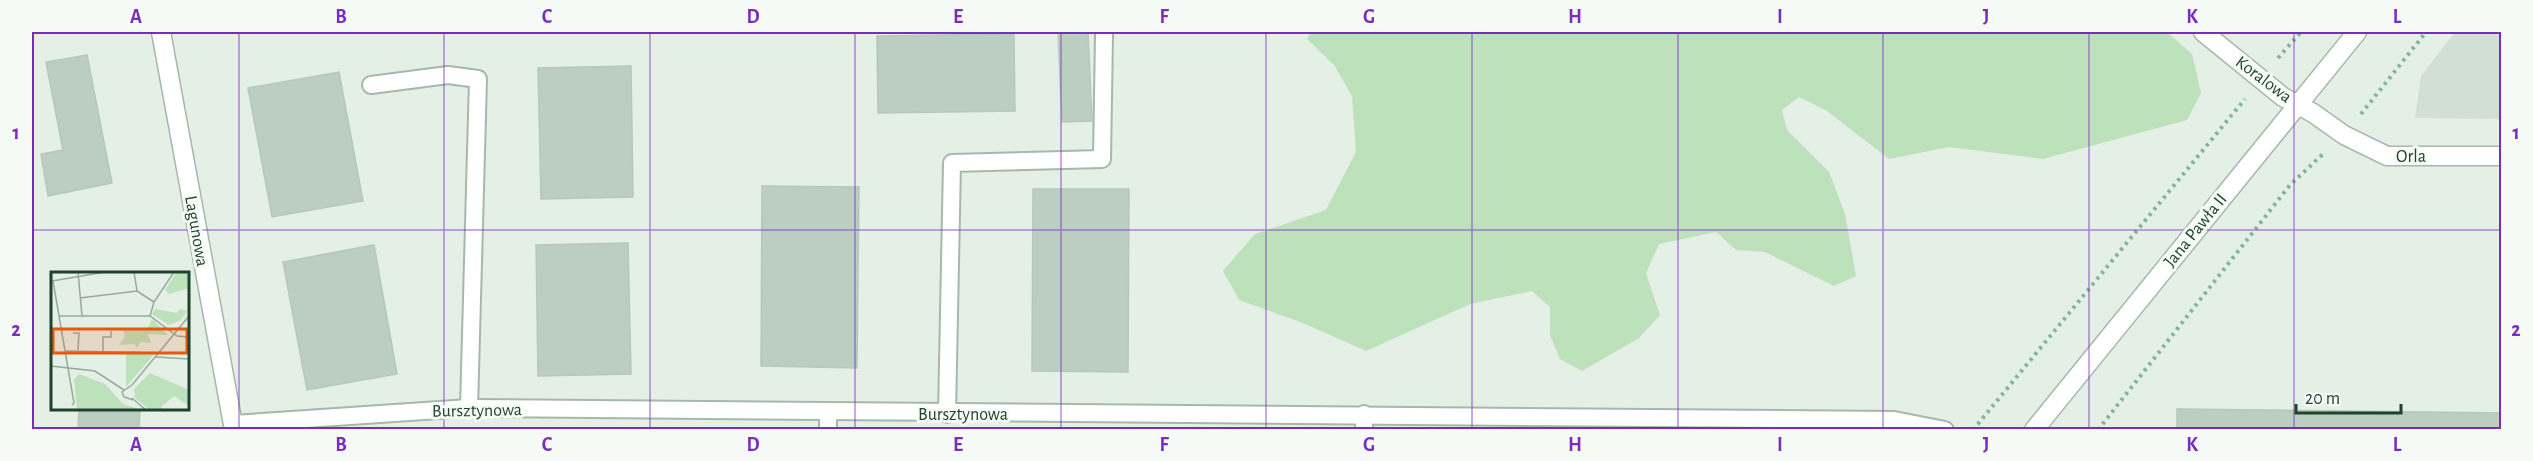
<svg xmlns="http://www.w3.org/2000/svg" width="2533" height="461" font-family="'Alegreya Sans',sans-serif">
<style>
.built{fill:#d2dfd5}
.green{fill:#bce1bb}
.building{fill:#bccdc1;stroke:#b5c9bb;stroke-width:1.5}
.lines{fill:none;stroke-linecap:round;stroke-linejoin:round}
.service-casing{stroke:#a6b8ab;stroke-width:20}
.minor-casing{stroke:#a6b8ab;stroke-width:21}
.path{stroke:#81b595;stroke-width:4;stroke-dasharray:3 4.5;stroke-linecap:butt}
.service{stroke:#fff;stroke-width:16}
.minor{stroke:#fff;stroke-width:18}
.grid{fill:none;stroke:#7b2cbf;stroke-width:1.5;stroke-opacity:0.55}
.labels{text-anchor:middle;stroke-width:6;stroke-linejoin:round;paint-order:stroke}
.street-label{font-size:18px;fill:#21422f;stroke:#f5faf6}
.inset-road{fill:none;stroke:#96aa9d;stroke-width:1.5}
.view{fill:#e8590c;fill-opacity:0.15;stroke:#e8590c;stroke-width:3}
.inset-edge{fill:none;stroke:#21422f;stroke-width:3}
.neatline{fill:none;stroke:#7b2cbf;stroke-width:2}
.grid-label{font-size:20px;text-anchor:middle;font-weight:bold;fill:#7b2cbf}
</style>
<rect width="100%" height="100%" fill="#e4efe6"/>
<polygon class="built" points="2455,32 2501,32 2501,119 2415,118 2421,76"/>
<polygon class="green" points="1311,32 2167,32 2192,54 2201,93 2187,120 2043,159 1949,147 1889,159 1827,111 1799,97 1782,110 1787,130 1829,172 1845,214 1856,276 1834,286 1765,252 1736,250 1716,232 1659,244 1646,273 1660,315 1639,338 1582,371 1560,359 1550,335 1550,307 1532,291 1470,304 1366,351 1303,323 1239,300 1223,271 1255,234 1326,210 1356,152 1352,96 1334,65 1307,39"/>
<g class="building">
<polygon points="1058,32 1088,32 1092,121 1062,122"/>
<polygon points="1014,34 1015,111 878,113 877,36"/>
<polygon points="87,55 112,183 48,196 41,154 63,150 46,62"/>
<polygon points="631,66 633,197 541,199 538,68"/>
<polygon points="339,72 363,201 272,217 248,88"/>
<polygon points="762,186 859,187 857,368 761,366"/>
<polygon points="1033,189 1129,189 1128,372 1032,371"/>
<polygon points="628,243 631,374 538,376 536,245"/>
<polygon points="374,245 397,374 307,390 283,262"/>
<polygon points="79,408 140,408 139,430 78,430"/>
<polygon points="2177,409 2502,413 2502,430 2177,430"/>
</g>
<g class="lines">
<defs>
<g id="service">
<polyline points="371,85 448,75 478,79 469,408"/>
<polyline points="828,413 828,430"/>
<polyline points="947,414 952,163 1102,159 1104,35"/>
<polyline points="233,424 469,408 1894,420 1945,430"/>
<polyline points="1364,430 1364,414"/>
</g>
<g id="minor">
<polyline points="161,32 234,430"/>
<polyline points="2203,32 2283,97 2313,113 2344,135 2387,156 2502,156"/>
<polyline points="2034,430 2357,32"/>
</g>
</defs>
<use href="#service" class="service-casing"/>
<use href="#minor" class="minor-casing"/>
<g class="path">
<polyline points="2278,58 2301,32"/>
<polyline points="2361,114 2426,32"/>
<polyline points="1973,430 2245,99"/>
<polyline points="2098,430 2290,185 2323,154"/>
</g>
<use href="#service" class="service"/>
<use href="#minor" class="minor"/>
</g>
<path class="grid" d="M239 32V430M444 32V430M650 32V430M855 32V430M1061 32V430M1266 32V430M1472 32V430M1678 32V430M1883 32V430M2089 32V430M2294 32V430M32 230H2502"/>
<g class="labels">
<g class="street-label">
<text transform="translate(2264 79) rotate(37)" y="6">Koralowa</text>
<text x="2411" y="162">Orla</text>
<text transform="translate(2195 230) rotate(-51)" y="6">Jana Pawła II</text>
<text transform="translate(197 231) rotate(80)" y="6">Lagunowa</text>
<text transform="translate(477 410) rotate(-1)" y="6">Bursztynowa</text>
<text x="963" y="420">Bursztynowa</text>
</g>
</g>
<g transform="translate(51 272)">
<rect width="138" height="138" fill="#e4efe6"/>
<path d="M126 0H138V16L118 22 114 18ZM104 37 125 41 130 37 136 39 130 48 118 53 101 42ZM101 47 117 63 97 62 100 71 90 70 86 76 83 72 68 73 74 65 72 58 96 57ZM75 79 105 80 75 115ZM99 101 138 118V134L123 124 110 135 113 138H99L84 126 83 117ZM28 102 54 112 72 132 91 138H26L23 108Z" fill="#bce1bb"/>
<path class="inset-road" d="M27 0 31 44M83 0 86 19M1 9 54 0M2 9 23 131 21 133M29 26 86 19 103 30M8 44H99L126 64 138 65M99 44 103 30 123 0M22 61H28L27 78M15 79 108 81M52 79V65H60V59M105 85 138 87M0 94 44 99 73 118M81 126 95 138M82 128 73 125 71 120 81 113 138 44"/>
<path class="view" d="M2 57H136V81H2Z"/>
<rect width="138" height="138" class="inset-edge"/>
</g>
<rect width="2533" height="461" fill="none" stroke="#f5faf6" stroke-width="66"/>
<path d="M2296 404v9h105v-9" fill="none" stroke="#21422f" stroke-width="3"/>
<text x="2305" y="404" font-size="18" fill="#21422f" stroke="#f5faf6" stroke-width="4.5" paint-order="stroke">20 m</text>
<rect x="33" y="33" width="2467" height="395" class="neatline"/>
<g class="grid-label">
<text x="136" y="23">A</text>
<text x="341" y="23">B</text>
<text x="547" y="23">C</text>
<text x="753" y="23">D</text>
<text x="958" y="23">E</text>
<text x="1164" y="23">F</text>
<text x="1369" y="23">G</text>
<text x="1575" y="23">H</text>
<text x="1780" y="23">I</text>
<text x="1986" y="23">J</text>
<text x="2192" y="23">K</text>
<text x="2397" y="23">L</text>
<text x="16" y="139">1</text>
<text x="2516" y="139">1</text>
<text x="16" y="336">2</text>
<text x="2516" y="336">2</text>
<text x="136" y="451">A</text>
<text x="341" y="451">B</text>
<text x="547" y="451">C</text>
<text x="753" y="451">D</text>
<text x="958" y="451">E</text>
<text x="1164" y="451">F</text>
<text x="1369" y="451">G</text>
<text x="1575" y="451">H</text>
<text x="1780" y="451">I</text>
<text x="1986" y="451">J</text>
<text x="2192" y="451">K</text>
<text x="2397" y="451">L</text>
</g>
</svg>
